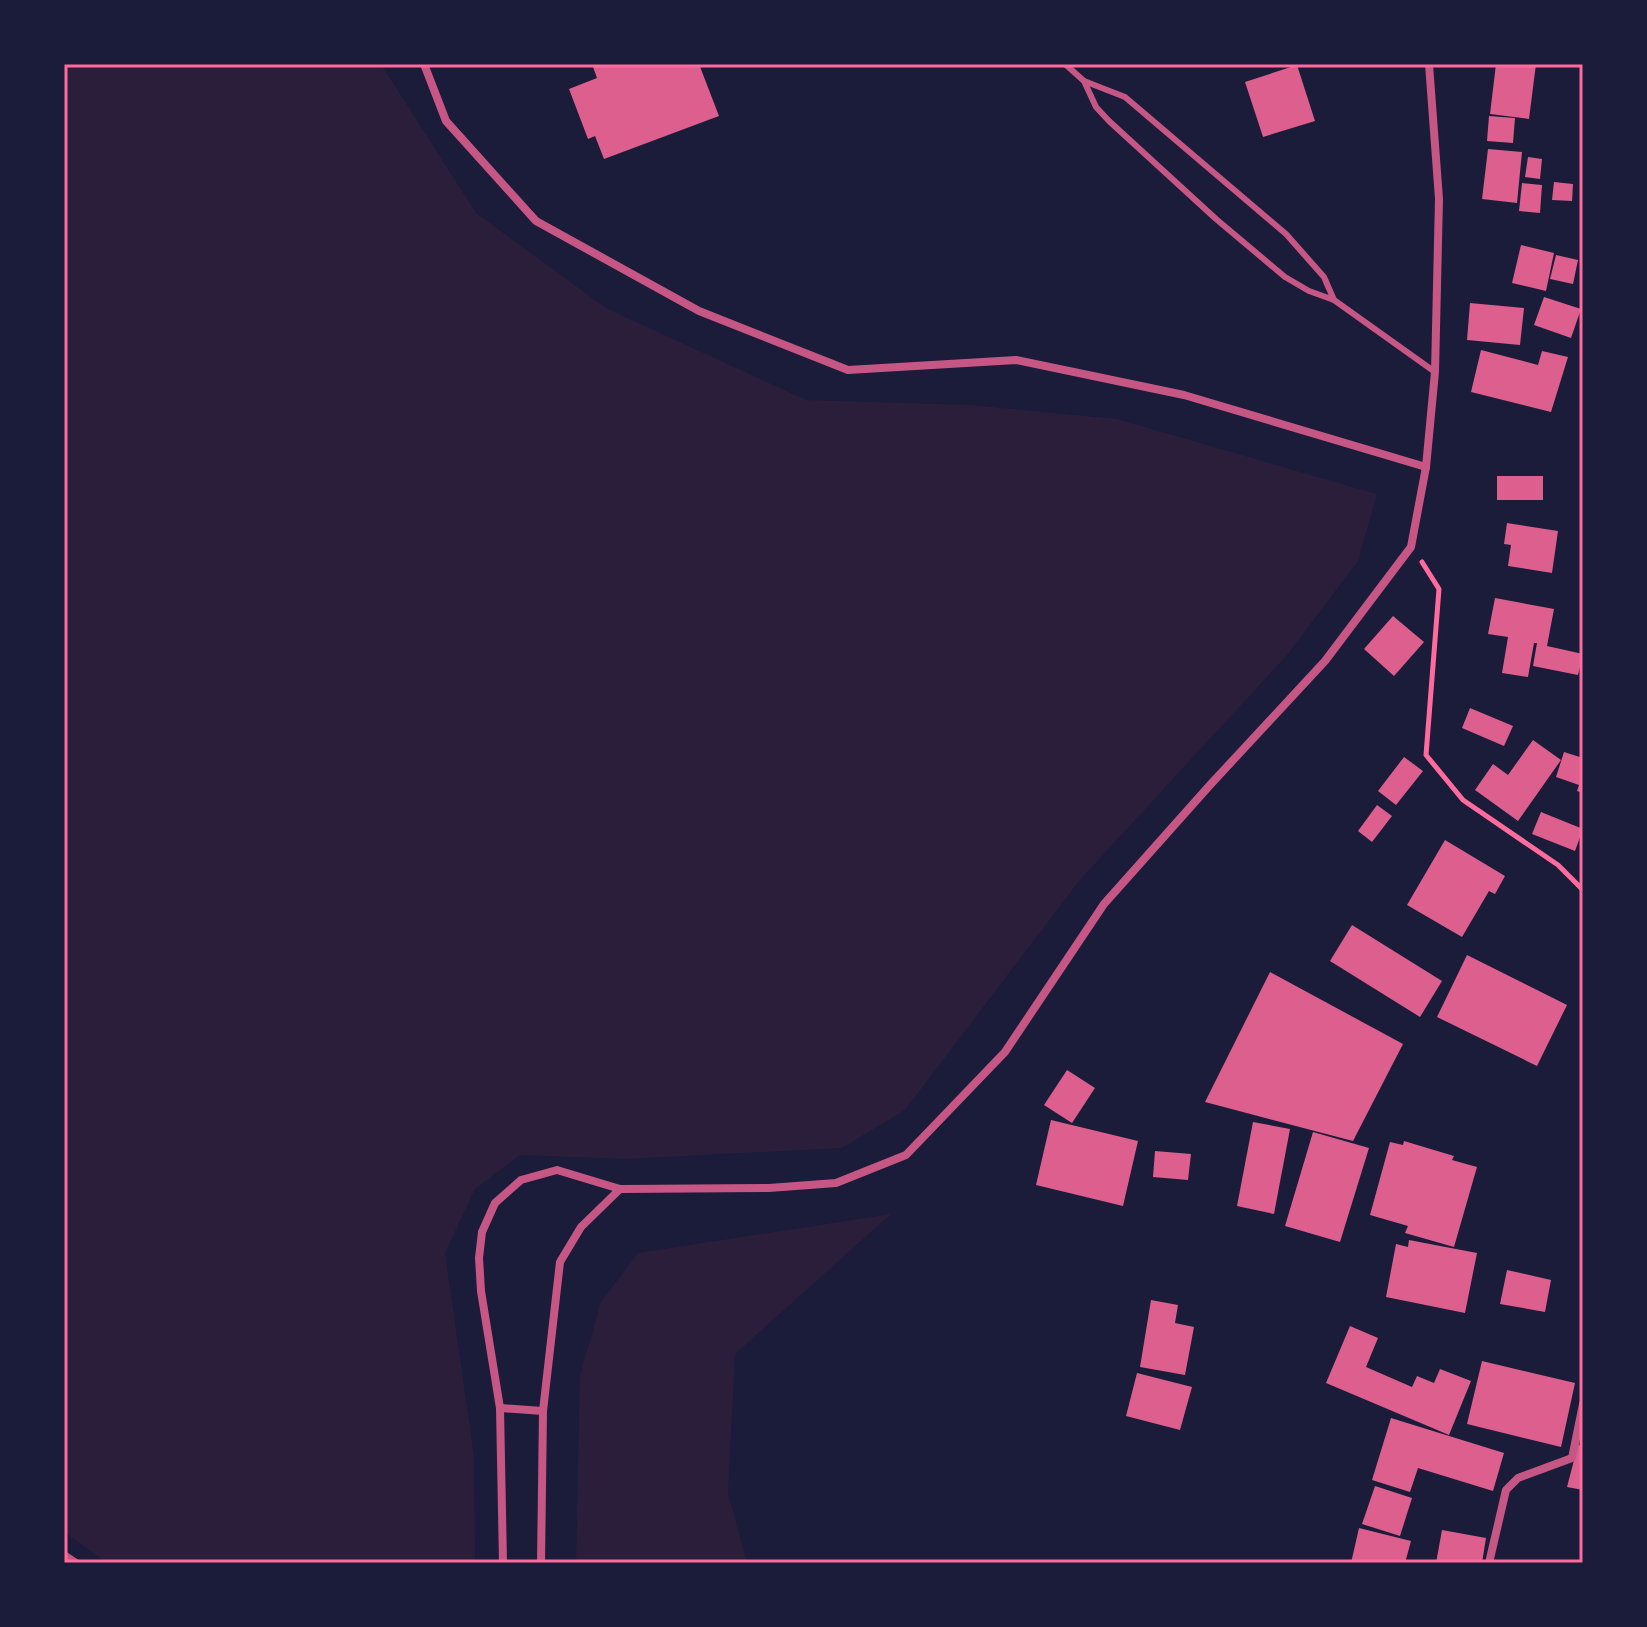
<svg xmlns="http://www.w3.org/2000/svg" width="1647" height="1627" font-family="'Varela Round',sans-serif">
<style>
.green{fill:#2a1e3b}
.building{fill:#dd5f8e}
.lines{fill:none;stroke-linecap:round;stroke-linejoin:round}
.path{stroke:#ff6b9d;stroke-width:5}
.service{stroke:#c65784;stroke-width:6}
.minor{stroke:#c65784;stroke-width:8}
.neatline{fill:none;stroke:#ff6b9d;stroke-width:3}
</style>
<rect width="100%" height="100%" fill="#1b1b3a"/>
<g class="green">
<polygon points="64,64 381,64 476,213 606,308 806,400 970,405 1117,419 1377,494 1358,561 1288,654 1079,881 905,1110 842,1148 626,1159 520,1155 475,1189 445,1253 474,1456 475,1563 107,1563 64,1532"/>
<polygon points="891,1214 735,1354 728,1493 747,1563 576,1563 580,1375 601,1302 638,1253"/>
</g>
<g class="building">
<polygon points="592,64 699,64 719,116 604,159 595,136 588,139 569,89 597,78"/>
<polygon points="1496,64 1536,64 1529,119 1490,114"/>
<polygon points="1297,65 1315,121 1263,137 1245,82"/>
<polygon points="1489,116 1515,118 1513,143 1487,141"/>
<polygon points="1488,149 1522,152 1517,203 1482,199"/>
<polygon points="1528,157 1542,159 1540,179 1525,177"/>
<polygon points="1554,182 1573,184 1572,201 1552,200"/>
<polygon points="1522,183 1542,185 1540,213 1519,211"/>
<polygon points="1521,245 1554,253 1546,291 1512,283"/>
<polygon points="1556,255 1578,260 1573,284 1550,279"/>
<polygon points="1544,297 1581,309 1571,338 1534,325"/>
<polygon points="1470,303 1524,308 1520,345 1467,340"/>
<polygon points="1481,350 1538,365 1542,351 1568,357 1551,412 1471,392"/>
<rect x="1497" y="476" width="46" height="24"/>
<polygon points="1507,523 1558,531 1552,573 1508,566 1511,545 1504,544"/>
<polygon points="1495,598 1554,609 1547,646 1583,654 1578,675 1533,666 1537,643 1534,643 1528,677 1502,673 1508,637 1488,634"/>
<polygon points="1393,616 1424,642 1394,676 1364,649"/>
<polygon points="1470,708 1513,726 1504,746 1462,728"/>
<polygon points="1533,740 1561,760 1518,821 1475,790 1493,764 1508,775"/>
<polygon points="1564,752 1583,758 1583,793 1577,791 1579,785 1556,777"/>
<polygon points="1404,757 1423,771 1396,805 1378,791"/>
<polygon points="1377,805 1392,816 1372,842 1358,831"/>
<polygon points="1541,812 1583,829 1575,851 1532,834"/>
<polygon points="1445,840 1505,876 1495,894 1489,891 1462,937 1407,905"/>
<polygon points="1352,925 1442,981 1420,1017 1330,961"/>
<polygon points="1467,955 1567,1005 1537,1066 1437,1017"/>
<polygon points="1270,972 1403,1044 1353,1141 1205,1102"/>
<polygon points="1067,1070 1095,1088 1072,1123 1044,1105"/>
<polygon points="1051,1120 1138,1141 1123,1206 1036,1185"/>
<polygon points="1253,1122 1290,1129 1274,1214 1237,1206"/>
<polygon points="1313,1132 1369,1148 1340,1242 1285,1226"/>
<polygon points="1404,1141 1454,1156 1452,1160 1477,1167 1454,1247 1405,1233 1408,1226 1370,1215 1390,1142 1403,1145"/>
<polygon points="1155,1151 1191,1154 1188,1180 1153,1177"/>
<polygon points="1409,1240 1477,1253 1465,1313 1386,1297 1396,1244 1408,1247"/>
<polygon points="1507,1270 1551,1280 1545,1312 1500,1304"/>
<polygon points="1151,1300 1178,1305 1175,1323 1194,1327 1185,1375 1140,1367"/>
<polygon points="1350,1326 1378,1338 1366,1367 1412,1387 1417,1376 1434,1383 1440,1369 1471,1381 1449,1435 1326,1383"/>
<polygon points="1482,1361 1575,1383 1561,1447 1467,1424"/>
<polygon points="1137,1373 1192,1387 1180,1430 1126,1416"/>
<polygon points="1391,1418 1504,1453 1493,1491 1418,1468 1410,1492 1372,1480"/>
<polygon points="1578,1445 1583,1446 1583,1490 1567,1487"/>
<polygon points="1375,1486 1412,1498 1400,1536 1362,1524"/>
<polygon points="1359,1528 1411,1541 1405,1563 1351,1563"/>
<polygon points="1442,1530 1486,1538 1482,1563 1436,1563"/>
</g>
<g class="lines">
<polyline class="path" points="1422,562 1439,589 1426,755 1463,800 1558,865 1583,890"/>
<g class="service">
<polyline points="1065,64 1084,81 1096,107 1109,121 1216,219 1285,277 1309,291 1334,300 1435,372"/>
<polyline points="1084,81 1125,97 1286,234 1324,277 1334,300"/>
</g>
<g class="minor">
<polyline points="424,64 446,121 536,221 699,311 848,370 1016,360 1184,395 1426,467"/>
<polyline points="500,1408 543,1411"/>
<polyline points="64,1555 76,1563"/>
<polyline points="503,1563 500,1408 481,1291 479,1258 482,1232 495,1203 521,1180 557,1170 620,1189 769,1188 836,1183 906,1155 1005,1052 1104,904 1210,785 1325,661 1411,547 1426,467 1435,372 1439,199 1429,64"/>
<polyline points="541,1563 543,1411 560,1262 581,1227 620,1189"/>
<polyline points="1489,1563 1506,1490 1518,1478 1572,1458 1583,1404"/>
</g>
</g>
<rect width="1647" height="1627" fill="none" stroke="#1b1b3a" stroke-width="132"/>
<rect x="66" y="66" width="1515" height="1495" class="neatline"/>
</svg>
